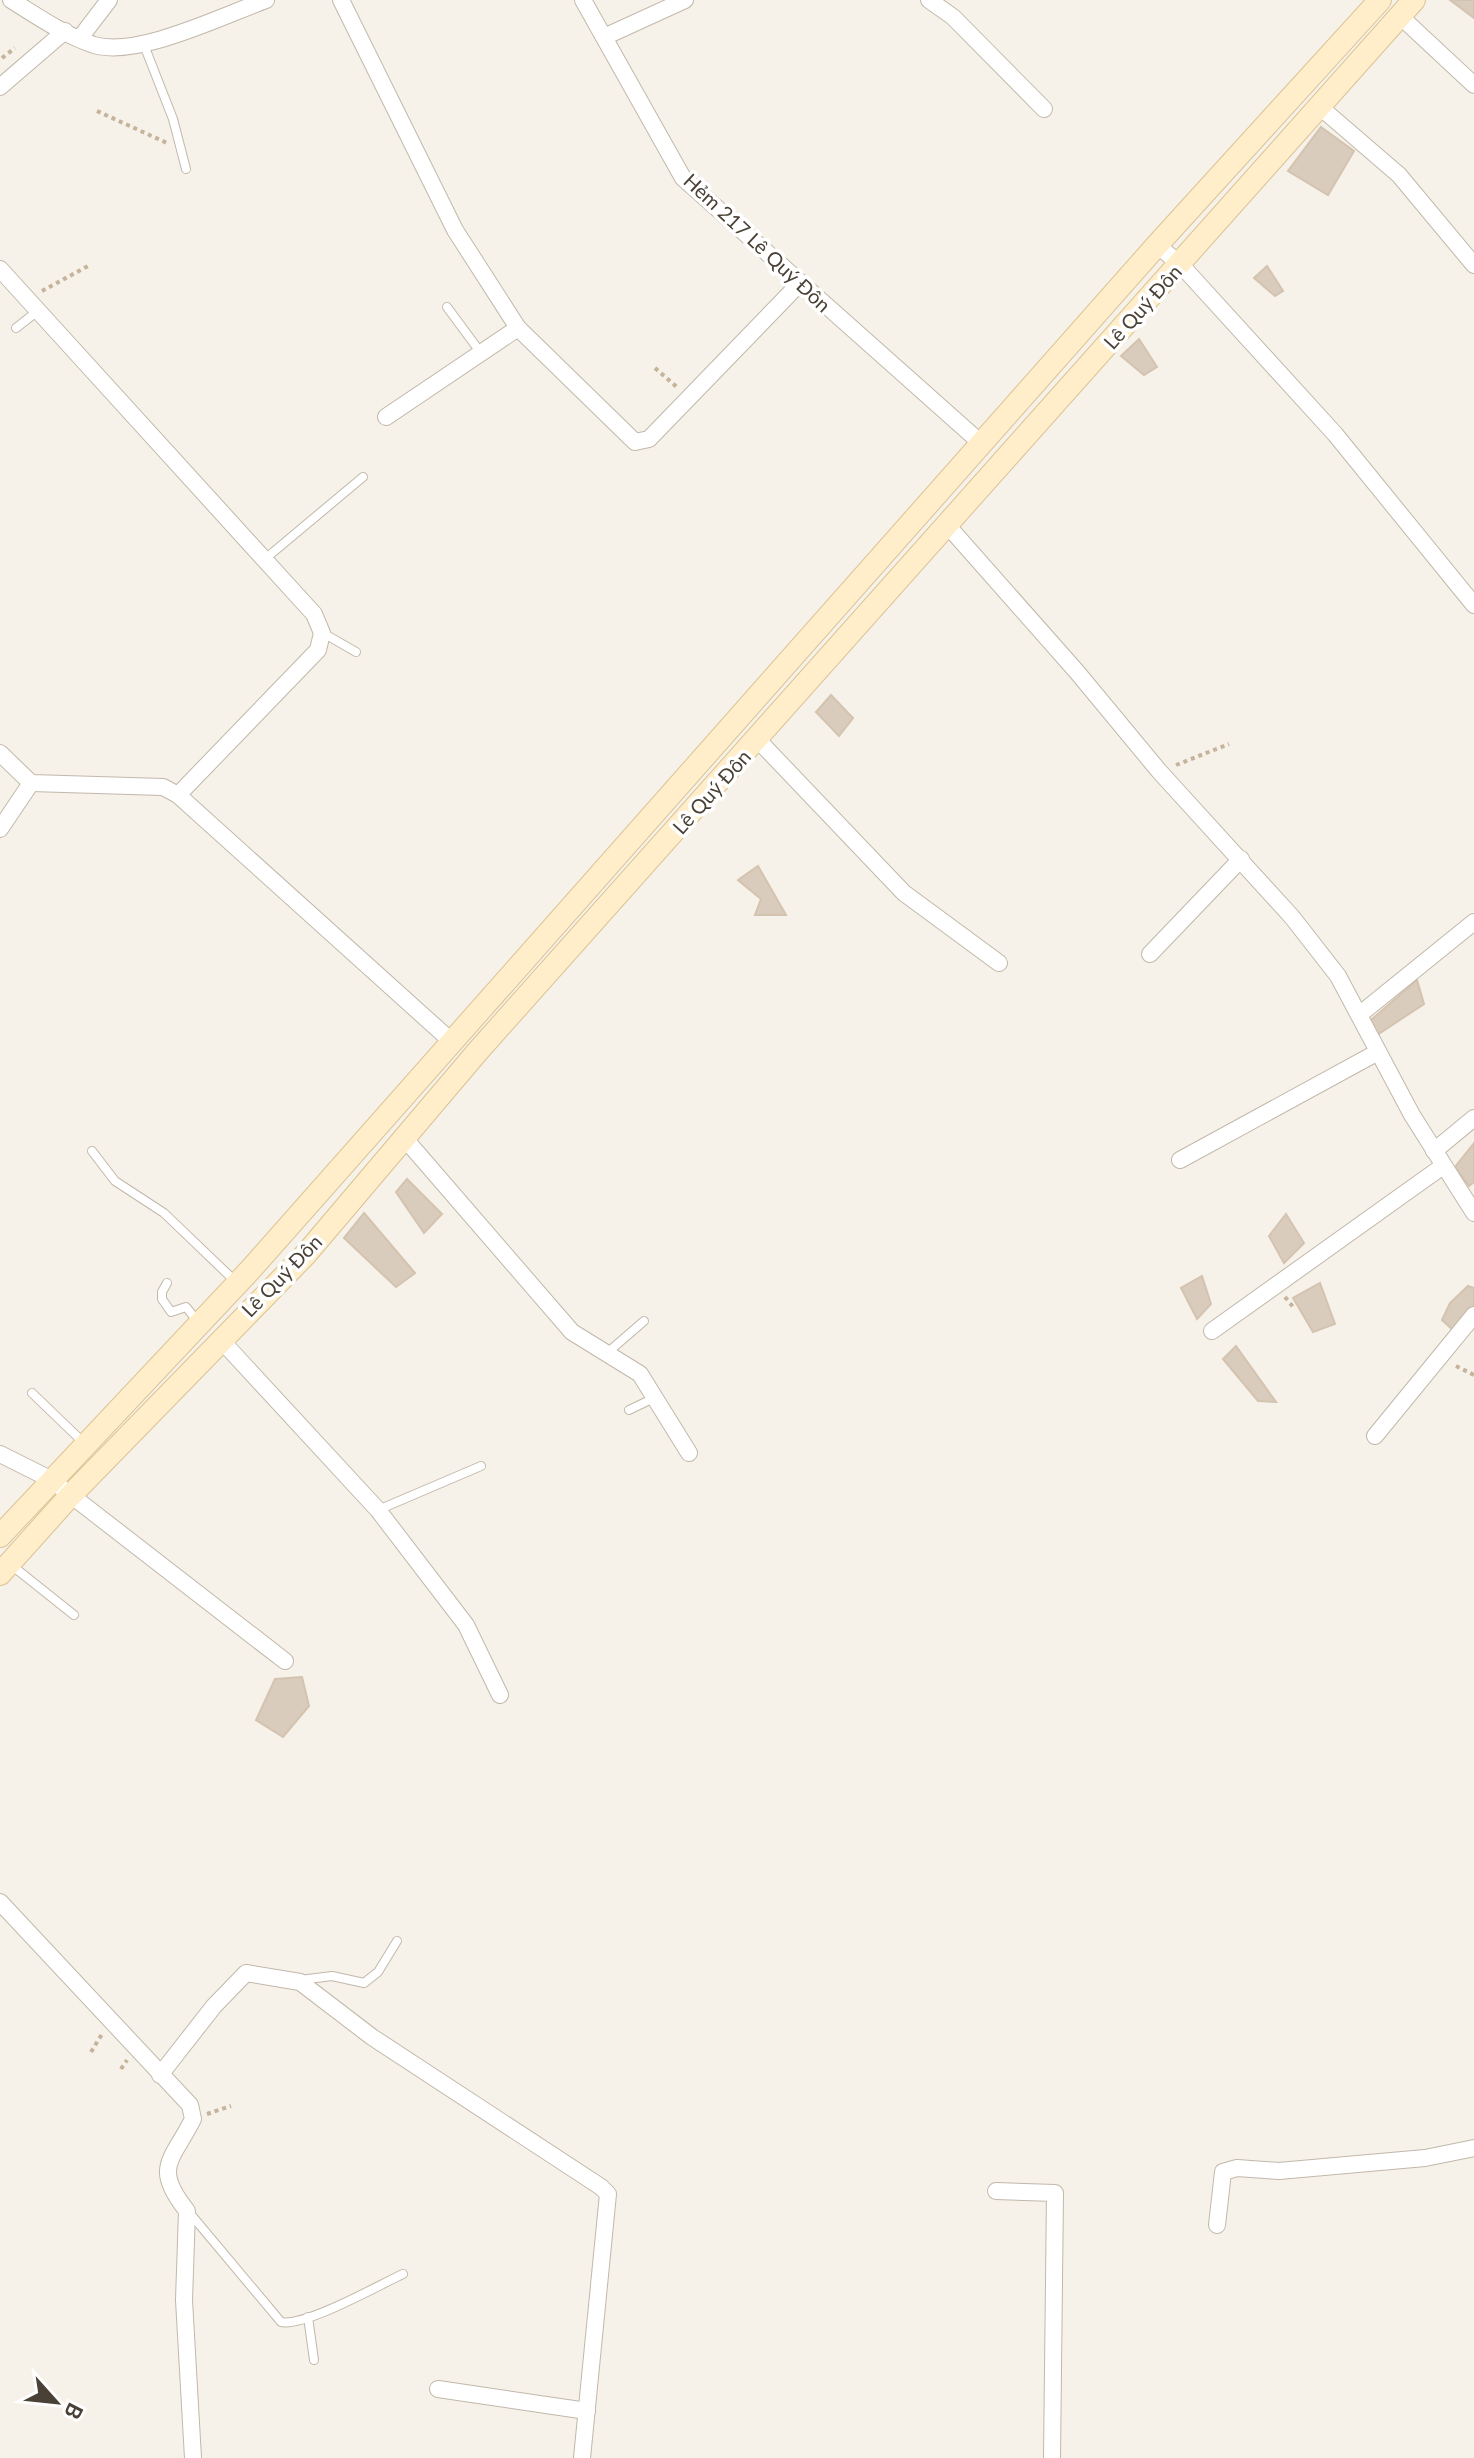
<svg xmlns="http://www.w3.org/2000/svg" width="1474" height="2458" font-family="Lato,sans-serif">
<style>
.building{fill:#d9ccbd;stroke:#d4c3af;stroke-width:2}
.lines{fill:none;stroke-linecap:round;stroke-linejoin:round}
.lane-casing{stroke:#c2b8aa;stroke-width:10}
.street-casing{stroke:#c2b8aa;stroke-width:18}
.secondary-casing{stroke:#dac394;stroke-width:24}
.path{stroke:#c5b39a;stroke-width:4;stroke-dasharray:4 4;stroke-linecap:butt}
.lane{stroke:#fff;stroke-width:8}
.street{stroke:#fff;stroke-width:16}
.secondary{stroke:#ffeec9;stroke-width:22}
.labels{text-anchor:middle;stroke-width:7;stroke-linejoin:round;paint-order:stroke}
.street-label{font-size:20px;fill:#4a4136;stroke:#fff}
</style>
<rect width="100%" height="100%" fill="#f6f1e9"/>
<g class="building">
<polygon points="1450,0 1474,0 1474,18"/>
<polygon points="1321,127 1354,151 1328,195 1288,171"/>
<polygon points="1267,266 1283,291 1275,296 1254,278"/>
<polygon points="1139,339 1157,367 1144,375 1121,356"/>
<polygon points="831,695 853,718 839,736 816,712"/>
<polygon points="758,866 786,915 755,915 761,899 738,880"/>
<polygon points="1417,980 1424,1004 1374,1037 1371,1020"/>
<polygon points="1474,1143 1474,1182 1469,1186 1455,1167"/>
<polygon points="407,1179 442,1214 424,1233 396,1192"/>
<polygon points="364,1213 415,1273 396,1287 344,1238"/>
<polygon points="1286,1214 1304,1243 1284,1263 1269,1236"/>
<polygon points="1202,1276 1211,1304 1197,1319 1181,1288"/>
<polygon points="1320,1283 1335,1324 1313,1332 1293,1298"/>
<polygon points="1468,1286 1474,1288 1474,1307 1457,1334 1442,1320 1450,1303"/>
<polygon points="1236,1346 1276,1402 1258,1401 1223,1359"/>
<polygon points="302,1677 309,1706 283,1737 256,1720 275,1679"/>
</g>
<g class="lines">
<defs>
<g id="lane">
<polyline points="144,45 173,119 186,169"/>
<polyline points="447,307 481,353"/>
<polyline points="16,328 39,310"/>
<polyline points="265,559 363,477"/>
<polyline points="323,633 356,652"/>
<polyline points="92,1151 115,1181 164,1213 237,1283"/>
<polyline points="167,1283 162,1292 162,1299 171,1312 186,1307 199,1323"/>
<polyline points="607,1353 644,1321"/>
<polyline points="32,1393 84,1443"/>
<polyline points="629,1410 654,1398"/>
<polyline points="378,1510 481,1466"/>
<polyline points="10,1564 74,1615"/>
<polyline points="300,1980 332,1976 364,1983 378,1972 397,1941"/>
<path d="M188 2211 281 2322C305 2327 377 2286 403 2274"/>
<polyline points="308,2317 314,2360"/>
</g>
<g id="street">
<path d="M11 0C37 16 64 35 94 45 137 58 222 16 266 0"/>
<polyline points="341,0 455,230 518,328 635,442 649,439 800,283"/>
<polyline points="583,0 683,178 982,444"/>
<polyline points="929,0 953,17 1044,109"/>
<polyline points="1400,16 1474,85"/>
<polyline points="604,37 685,0"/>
<polyline points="80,38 109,0"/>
<polyline points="0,87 65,31"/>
<polyline points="1320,107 1399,175 1474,265"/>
<polyline points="1157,245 1181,265 1335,434 1474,605"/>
<polyline points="0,269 314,614 322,633 318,650 178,795"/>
<polyline points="386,417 518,328"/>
<polyline points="948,526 1077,672 1159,771 1292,917 1338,976 1412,1115 1474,1213"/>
<polyline points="758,740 904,893 999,963"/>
<polyline points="0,753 31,783 163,787 178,795 450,1040"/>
<polyline points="0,829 31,783"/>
<polyline points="1150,954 1241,859"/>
<polyline points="1359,1015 1474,922"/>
<polyline points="406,1140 572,1332 640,1374 689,1453"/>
<polyline points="1434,1151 1474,1118"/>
<polyline points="1180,1160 1378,1052"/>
<polyline points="1212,1331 1443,1166"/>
<polyline points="221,1340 378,1510 466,1625 500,1695"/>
<polyline points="1375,1436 1474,1315"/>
<polyline points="0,1454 50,1479 285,1661"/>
<path d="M0 1902 190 2105 193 2119C172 2161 152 2167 187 2211L184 2300 193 2458"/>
<polyline points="160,2075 214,2006 246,1973 300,1982 372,2037 601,2187 608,2194 582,2458"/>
<polyline points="996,2191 1055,2193 1052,2458"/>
<polyline points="1217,2225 1223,2172 1237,2168 1279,2171 1425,2158 1474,2148"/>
<polyline points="438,2389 587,2411"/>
</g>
<g id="secondary">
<polyline points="0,1536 251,1269 1157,245 1380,0"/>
<polyline points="0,1574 69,1497 306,1254 478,1051 1414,0"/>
</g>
</defs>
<use href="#lane" class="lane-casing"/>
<use href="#street" class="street-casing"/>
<use href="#secondary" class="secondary-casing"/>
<g class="path">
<polyline points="2,58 15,48"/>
<polyline points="97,111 167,143"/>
<polyline points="42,291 88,266"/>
<polyline points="655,368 678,388"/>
<polyline points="1176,765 1229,744"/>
<polyline points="1285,1297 1294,1308"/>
<polyline points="1456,1366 1474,1375"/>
<polyline points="91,2052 102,2034"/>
<polyline points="121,2069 127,2060"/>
<polyline points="207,2114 231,2106"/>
</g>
<use href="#lane" class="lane"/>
<use href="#street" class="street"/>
<use href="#secondary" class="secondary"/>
</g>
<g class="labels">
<g class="street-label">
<text transform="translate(757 243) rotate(43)" y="7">Hẻm 217 Lê Quý Đôn</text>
<text transform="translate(1143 307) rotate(-48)" y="7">Lê Quý Đôn</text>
<text transform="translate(712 792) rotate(-48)" y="7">Lê Quý Đôn</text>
<text transform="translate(282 1276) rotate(-46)" y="7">Lê Quý Đôn</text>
</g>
</g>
<g transform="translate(56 2402) rotate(117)" stroke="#ffffff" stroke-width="6" paint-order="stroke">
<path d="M0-6L14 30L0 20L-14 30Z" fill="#4a4136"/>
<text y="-12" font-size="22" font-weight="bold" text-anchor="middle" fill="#4a4136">B</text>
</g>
</svg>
